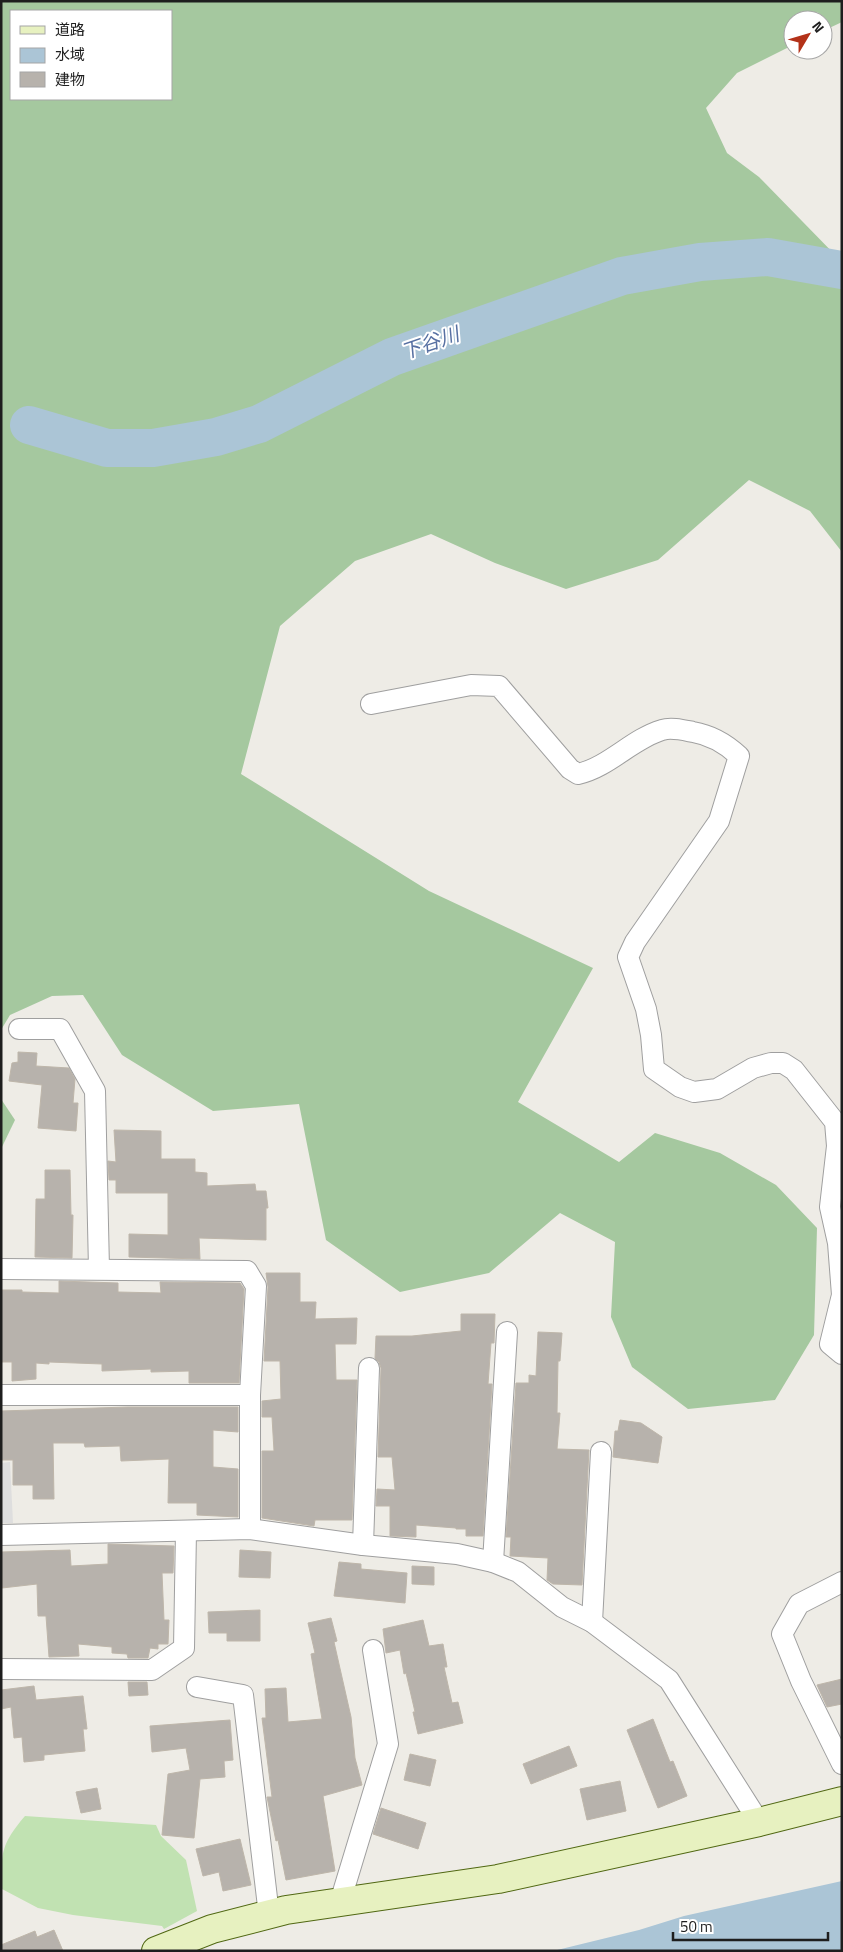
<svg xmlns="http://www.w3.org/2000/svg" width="843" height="1952" font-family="'Titillium Web','Noto Sans JP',sans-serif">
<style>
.grass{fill:#c1e2b2}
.forest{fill:#a5c89f;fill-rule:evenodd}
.parking{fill:#dedede}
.water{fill:#abc5d6}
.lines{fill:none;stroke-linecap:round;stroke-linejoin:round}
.river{stroke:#abc5d6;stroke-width:38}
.building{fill:#b7b2ac;stroke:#beb6aa}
.street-casing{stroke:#9f9f9f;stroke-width:22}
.secondary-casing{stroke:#516813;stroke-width:30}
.street{stroke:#fff;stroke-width:20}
.secondary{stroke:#e7f1c0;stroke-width:28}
.labels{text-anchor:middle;stroke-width:4;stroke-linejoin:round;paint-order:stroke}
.water-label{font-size:20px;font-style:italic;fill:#5770a2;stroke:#fff}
</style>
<rect width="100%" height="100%" fill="#eeece6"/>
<path class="grass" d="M25 1816 156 1825 161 1836 186 1860 197 1911 164 1929 162 1926 73 1915 38 1908 2 1889C0 1853 2 1843 25 1816Z"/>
<g class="forest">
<path d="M1 1H842V22L823 31V20H793V45L737 73 706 108 727 153 759 177 842 262V552L810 511 749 480 658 560 566 589 495 563 431 534 355 561 280 626 241 774 429 891 593 968 518 1102 619 1162 655 1133 720 1153 776 1185 817 1228 814 1335 775 1400 688 1409 632 1367 611 1317 615 1242 560 1213 489 1273 400 1292 326 1240 299 1104 213 1111 122 1055 83 995 52 996 10 1015 1 1030ZM11 11H171V99H11Z"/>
<polygon points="1,1099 15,1120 1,1149"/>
</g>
<polygon class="parking" points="10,1462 13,1523 1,1523 1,1463"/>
<polygon class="water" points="842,1881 842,1951 553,1951 639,1930 684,1916"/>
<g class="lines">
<polyline class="river" points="29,425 107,448 153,448 216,437 259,424 392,357 622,276 700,262 768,257 842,270"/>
</g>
<g class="building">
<polygon points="18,1052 37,1053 36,1066 69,1068 75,1079 73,1103 78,1103 76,1131 38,1128 42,1085 9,1081 12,1063 18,1062"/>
<polygon points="114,1130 161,1131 161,1159 195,1159 195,1172 207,1173 207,1186 255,1184 256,1191 266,1191 268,1208 266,1208 266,1240 199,1238 200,1259 129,1257 129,1234 168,1235 168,1193 116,1193 116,1180 109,1180 108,1161 116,1162"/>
<polygon points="45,1170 70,1170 71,1215 73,1215 72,1258 35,1257 36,1199 45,1199"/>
<polygon points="266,1273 300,1273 300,1302 316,1302 315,1319 357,1318 356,1344 335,1344 336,1380 357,1380 352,1520 315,1520 314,1526 262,1518 262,1451 274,1451 272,1417 262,1417 262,1401 281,1399 280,1361 264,1361 268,1287"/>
<polygon points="59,1281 118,1283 118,1292 161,1293 160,1282 240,1283 244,1289 239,1383 189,1383 189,1371 151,1372 151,1369 102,1371 102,1364 49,1362 49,1364 36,1363 36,1379 12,1381 12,1362 1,1362 1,1290 22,1290 22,1292 59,1293"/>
<polygon points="461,1314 495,1314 494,1343 491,1343 488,1384 492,1384 483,1536 466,1536 466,1529 456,1529 456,1528 416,1525 416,1537 390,1536 390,1506 376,1506 377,1489 395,1490 392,1457 378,1457 381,1368 379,1362 375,1358 376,1336 412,1336 461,1331"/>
<polygon points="538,1332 562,1333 560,1361 558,1361 557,1413 560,1413 557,1449 589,1450 582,1585 553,1584 547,1580 548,1558 510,1556 511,1537 506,1537 516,1383 529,1383 529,1375 536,1376"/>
<polygon points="128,1407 238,1407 238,1432 213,1430 213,1467 238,1469 238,1517 197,1515 197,1503 168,1503 169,1459 121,1461 120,1446 85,1447 84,1443 53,1443 54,1499 33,1499 33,1485 13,1485 13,1460 1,1460 1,1411"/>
<polygon points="620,1420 641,1423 662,1437 658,1463 613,1457 615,1431 618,1431"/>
<polygon points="108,1544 174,1546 173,1573 162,1573 164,1620 169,1620 168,1644 158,1644 158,1649 150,1648 148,1658 128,1658 127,1654 112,1653 112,1647 78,1644 79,1656 49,1657 46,1616 38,1616 37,1584 2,1588 1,1552 70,1550 71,1566 108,1564"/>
<polygon points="240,1550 271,1552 270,1578 239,1577"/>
<polygon points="339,1562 361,1564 361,1569 407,1573 405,1603 334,1596"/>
<polygon points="412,1566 434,1567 434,1585 412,1584"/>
<polygon points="260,1610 260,1641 227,1641 227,1633 209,1633 208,1612"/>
<polygon points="331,1618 337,1641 334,1642 351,1717 355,1758 362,1785 323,1796 335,1871 286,1880 278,1840 276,1841 267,1797 272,1797 262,1718 266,1718 265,1689 286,1688 288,1722 322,1719 311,1654 315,1653 308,1623"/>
<polygon points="423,1620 429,1646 443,1644 447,1667 444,1667 452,1703 458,1702 463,1723 418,1734 413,1712 415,1712 406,1673 404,1674 400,1650 386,1653 383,1629"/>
<polygon points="842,1679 842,1704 827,1707 817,1685"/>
<polygon points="128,1682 147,1682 148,1695 129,1696"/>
<polygon points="34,1686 36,1700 83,1696 87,1729 83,1729 85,1751 44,1755 44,1760 24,1762 22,1737 14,1738 11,1707 1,1709 1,1690"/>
<polygon points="653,1719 670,1762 673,1761 687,1796 658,1808 627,1730"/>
<polygon points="230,1720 233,1760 224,1761 225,1777 200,1779 194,1838 162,1835 168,1774 190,1770 186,1748 152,1752 150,1726"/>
<polygon points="569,1746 577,1766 531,1784 523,1764"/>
<polygon points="410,1754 436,1760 430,1786 404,1780"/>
<polygon points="620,1781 626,1811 587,1820 580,1789"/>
<polygon points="97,1788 101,1809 81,1813 76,1792"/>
<polygon points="381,1808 426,1823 418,1849 373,1834"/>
<polygon points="240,1839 251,1885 223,1891 219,1872 203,1876 196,1849"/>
<polygon points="54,1930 63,1951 1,1951 1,1945 35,1931 37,1937"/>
</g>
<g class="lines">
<defs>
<g id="street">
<path d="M371 704 471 685 499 686 570 769 578 774C609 767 632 739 662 730 671 727 683 730 693 732 711 735 725 743 739 756L719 821 635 942 628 957 646 1009 651 1035 654 1069 680 1087 694 1092 717 1089 753 1068 771 1063H783L794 1070 835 1122 837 1146 830 1207 838 1243 842 1295 830 1344 842 1354"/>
<polyline points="19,1029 60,1029 95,1091 99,1269"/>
<polyline points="1,1269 247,1271 256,1286 250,1395 250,1529"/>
<polyline points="1,1395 250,1395"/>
<polyline points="1,1535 250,1529 363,1545 457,1554 493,1562 518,1572 562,1607 592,1622 669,1680 759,1822"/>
<polyline points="363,1545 369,1368"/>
<polyline points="493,1562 507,1332"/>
<polyline points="842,1582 799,1604 782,1634 801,1681 842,1764"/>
<polyline points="592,1622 601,1452"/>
<polyline points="1,1669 152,1670 184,1648 186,1531"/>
<polyline points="197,1687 243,1695 269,1915"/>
<polyline points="340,1902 388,1744 373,1650"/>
</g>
<polyline id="secondary" points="156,1951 212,1929 286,1910 498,1879 759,1822 842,1801"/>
</defs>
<use href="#street" class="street-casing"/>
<use href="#secondary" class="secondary-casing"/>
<use href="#street" class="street"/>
<use href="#secondary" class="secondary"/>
</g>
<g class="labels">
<g class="water-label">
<text transform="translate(430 343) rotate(-19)" y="7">下谷川</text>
</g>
</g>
<rect width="843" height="1952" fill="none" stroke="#1e1e1e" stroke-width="5"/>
<rect x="10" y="10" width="162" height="90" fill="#ffffff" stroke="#a5a5a5"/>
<rect x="20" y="26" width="25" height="8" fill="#e7f1c0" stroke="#a5a5a5"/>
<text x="55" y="35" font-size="15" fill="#1e1e1e">道路</text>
<rect x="20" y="48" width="25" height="15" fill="#abc5d6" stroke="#a5a5a5"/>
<text x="55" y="60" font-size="15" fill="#1e1e1e">水域</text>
<rect x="20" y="72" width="25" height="15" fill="#b7b2ac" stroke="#a5a5a5"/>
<text x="55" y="85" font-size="15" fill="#1e1e1e">建物</text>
<g transform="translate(808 35) rotate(52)"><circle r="24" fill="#ffffff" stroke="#a5a5a5"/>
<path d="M0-4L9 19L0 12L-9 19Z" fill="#b33219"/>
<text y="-8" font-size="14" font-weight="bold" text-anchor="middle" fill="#1e1e1e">N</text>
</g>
<path d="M673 1932v8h155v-8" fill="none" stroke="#1e1e1e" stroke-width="2.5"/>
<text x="680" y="1932" font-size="15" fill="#1e1e1e" stroke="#ffffff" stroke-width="4" paint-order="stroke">50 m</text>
</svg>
